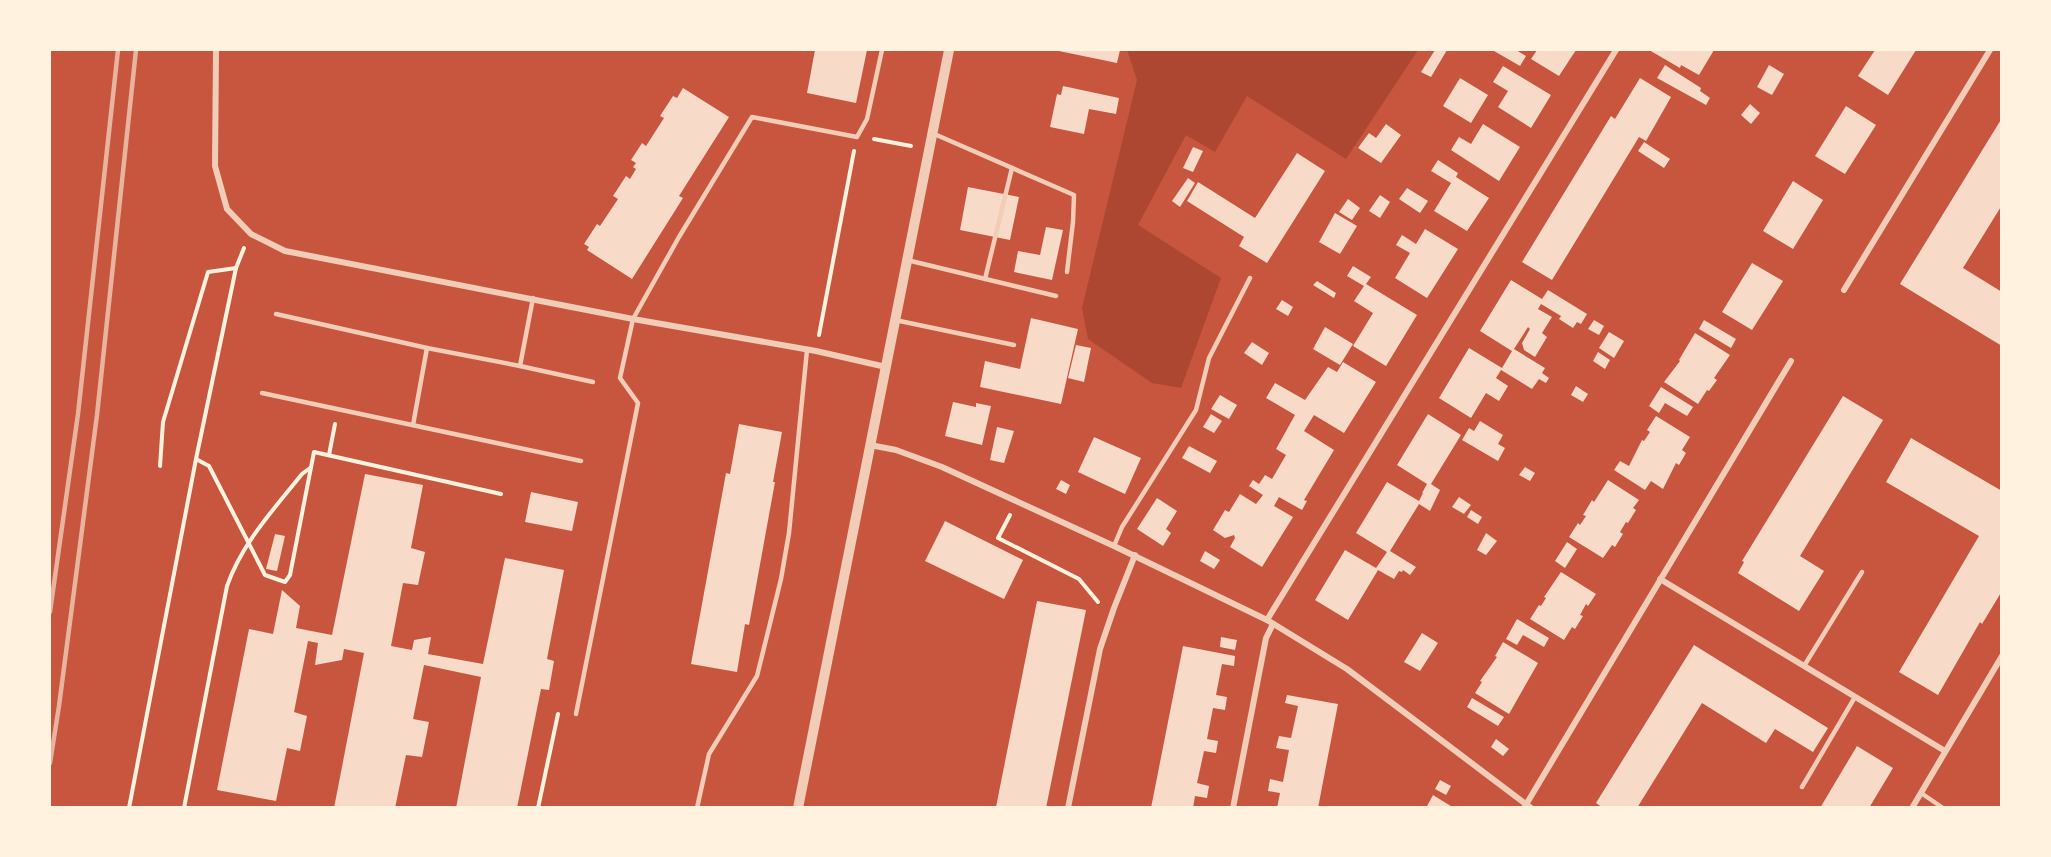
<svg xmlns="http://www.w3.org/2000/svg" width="2051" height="857" font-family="'Noto Sans',sans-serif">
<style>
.green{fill:#ae4732}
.building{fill:#f7dbc8}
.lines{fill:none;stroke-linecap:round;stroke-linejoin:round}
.path{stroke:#fff3e0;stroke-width:4}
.service{stroke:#f1ccb7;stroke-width:4.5}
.minor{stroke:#f1ccb7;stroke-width:6}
.tertiary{stroke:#f1ccb7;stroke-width:10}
.rail{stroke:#e9b49f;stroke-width:4.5}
</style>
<rect width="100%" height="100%" fill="#c8553d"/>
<polygon class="green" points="1127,50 1418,50 1346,159 1247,96 1215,152 1186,135 1138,225 1221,278 1181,388 1152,383 1088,339 1082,308 1137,80"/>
<g class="building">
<polygon points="815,50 867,50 856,103 807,93"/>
<polygon points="1054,50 1120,50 1117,63"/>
<polygon points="1435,50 1447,50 1431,77 1421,72"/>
<polygon points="1495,50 1516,50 1526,56 1520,66 1494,51"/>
<polygon points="1537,50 1576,50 1559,76 1531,59"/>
<polygon points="1649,50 1714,50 1699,75 1681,65 1680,68"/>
<polygon points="1875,50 1916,50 1888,95 1858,76"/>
<polygon points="1665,65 1701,88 1700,91 1710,98 1706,105 1657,78"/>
<polygon points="1769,65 1784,74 1772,95 1757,87"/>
<polygon points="1503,66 1551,95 1531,128 1498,107 1508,91 1493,82"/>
<polygon points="1460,78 1488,95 1471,123 1443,106"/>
<polygon points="1640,78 1671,97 1646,141 1639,137 1552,280 1522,262 1611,116 1615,119"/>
<polygon points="1063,86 1119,98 1116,114 1089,109 1084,134 1050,127 1057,94 1061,95"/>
<polygon points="683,88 729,117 679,196 683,198 632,279 587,250 589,247 584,244 597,224 600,226 618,199 613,196 626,176 630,179 636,169 633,167 636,163 631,160 642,143 646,146 664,118 660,116 673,96 677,98"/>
<polygon points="1750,104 1760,113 1751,124 1741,115"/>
<polygon points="1846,106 1876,125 1845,174 1815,156"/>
<polygon points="2002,118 2002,205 1963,268 2002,292 2002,346 1900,284"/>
<polygon points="1386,124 1401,135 1381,163 1358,148 1369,133 1376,138"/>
<polygon points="1483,124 1520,147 1499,181 1451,150 1459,137 1471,144"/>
<polygon points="1644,142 1670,159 1664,168 1638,151"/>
<polygon points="1193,147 1203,151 1193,172 1183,168"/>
<polygon points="1297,153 1325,171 1267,263 1239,246 1244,237 1187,201 1198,182 1255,218"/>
<polygon points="1438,160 1458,173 1456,177 1489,198 1467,231 1434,211 1451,183 1431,171"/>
<polygon points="1188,178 1195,183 1180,207 1172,201"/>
<polygon points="1793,181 1823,200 1793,249 1763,231"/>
<polygon points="968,187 1019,197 1010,240 960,230"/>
<polygon points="1407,188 1428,201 1420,213 1399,199"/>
<polygon points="1380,195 1390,202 1380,218 1369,211"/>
<polygon points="1348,199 1360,208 1352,220 1339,212"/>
<polygon points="1335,213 1357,226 1340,254 1319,242"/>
<polygon points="1046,227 1063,230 1052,280 1014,272 1018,251 1040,255"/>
<polygon points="1425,229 1458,249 1427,298 1395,278 1410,253 1396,245 1402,235 1416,244"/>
<polygon points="1752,263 1783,281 1752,330 1722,312"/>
<polygon points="1353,266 1371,277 1366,284 1417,315 1386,366 1353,346 1373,313 1354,301 1364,286 1347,276"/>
<polygon points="1511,280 1542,299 1548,290 1587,314 1581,324 1577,322 1573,328 1559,319 1561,316 1541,304 1538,309 1552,317 1542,333 1547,337 1535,357 1524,350 1522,343 1530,329 1528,327 1514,349 1545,368 1542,373 1549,378 1546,383 1539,379 1532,389 1501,370 1496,378 1508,386 1499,401 1486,393 1471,418 1439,398 1469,348 1502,368 1512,351 1480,331"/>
<polygon points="1317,281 1336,293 1334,298 1313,285"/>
<polygon points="1282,300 1293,307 1288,316 1276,309"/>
<polygon points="1031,318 1078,329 1061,404 980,387 985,361 1020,369"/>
<polygon points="1594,320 1604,326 1599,335 1588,329"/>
<polygon points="1704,320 1736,339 1731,348 1699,329"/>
<polygon points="1325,327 1353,344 1340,365 1313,349"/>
<polygon points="1609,332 1624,341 1614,358 1599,348"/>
<polygon points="1695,333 1730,355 1714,378 1717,380 1709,391 1707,390 1698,404 1664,382 1680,361 1679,360"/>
<polygon points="1252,342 1269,353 1262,365 1244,353"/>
<polygon points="1076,345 1091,348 1084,382 1068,378"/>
<polygon points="1598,352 1610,360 1605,369 1593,361"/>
<polygon points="1343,362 1376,382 1344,433 1314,415 1304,431 1334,450 1304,500 1307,501 1302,510 1279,497 1274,506 1293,517 1262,567 1230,547 1235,538 1234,535 1225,538 1213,530 1225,510 1229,512 1240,494 1256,504 1263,495 1249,486 1253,480 1259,484 1265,475 1272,479 1286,455 1276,449 1295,415 1266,398 1275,383 1305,400 1328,367 1337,372"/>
<polygon points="1576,386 1588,394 1583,402 1571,395"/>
<polygon points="1661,387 1693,407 1687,416 1665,403 1659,413 1649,406"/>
<polygon points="1220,395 1237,405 1229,419 1211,409"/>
<polygon points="1843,396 1883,420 1800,556 1824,571 1799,611 1738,573 1744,562 1742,561"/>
<polygon points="953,402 976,407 976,403 991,406 982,445 945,436"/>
<polygon points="1211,414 1222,421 1214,433 1203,427"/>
<polygon points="1428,414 1461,435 1431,484 1440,490 1430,511 1419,504 1390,551 1416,567 1410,575 1403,570 1402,572 1399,571 1394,579 1378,570 1348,620 1315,600 1345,550 1376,568 1387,552 1356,533 1387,482 1419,501 1423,493 1422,493 1427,484 1397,465"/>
<polygon points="1656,416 1690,437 1682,450 1686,453 1679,465 1676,463 1663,489 1651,481 1645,490 1614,470 1620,461 1629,466 1642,440 1644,441 1650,432 1647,430"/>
<polygon points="1480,421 1503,435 1498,444 1505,448 1498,461 1462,440 1469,428 1474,431"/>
<polygon points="739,424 782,432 773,482 775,482 749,625 745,624 737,672 691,664 726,473 730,474"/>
<polygon points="997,427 1014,431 1004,463 990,460"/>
<polygon points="1094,437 1141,458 1125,494 1078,472"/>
<polygon points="1911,438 2002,491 2002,591 1982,624 1980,622 1938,695 1899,672 1979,536 1886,482"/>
<polygon points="1189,446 1217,461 1210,473 1182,458"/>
<polygon points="1525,467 1535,473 1530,481 1519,475"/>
<polygon points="365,474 423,485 411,548 425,552 418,585 403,583 391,646 412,650 414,640 431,637 428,654 483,664 505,558 564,570 547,659 554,661 549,690 541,689 517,808 456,808 481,677 424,665 413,719 429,722 422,757 406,755 395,808 334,808 364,653 344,649 342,660 315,665 318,643 308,641 294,712 307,716 300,751 287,748 276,801 217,790 249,629 273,634 282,590 300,606 296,628 332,635"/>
<polygon points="1061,480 1070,485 1066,494 1056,489"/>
<polygon points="1608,480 1639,500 1633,508 1636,510 1628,523 1626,522 1620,532 1623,534 1615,547 1612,545 1603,558 1569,537 1578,523 1580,525 1586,516 1583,515 1592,500 1594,502"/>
<polygon points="531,492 578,502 572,531 525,522"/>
<polygon points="1459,497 1471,505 1464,514 1452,507"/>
<polygon points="1157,498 1177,511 1166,529 1171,533 1163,546 1137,529"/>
<polygon points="1471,510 1482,517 1478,524 1467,517"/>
<polygon points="945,521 1023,560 1004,599 925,561"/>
<polygon points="1486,533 1497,541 1486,555 1477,550"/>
<polygon points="275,534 285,536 277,571 266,569"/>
<polygon points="1567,542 1577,549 1565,568 1555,561"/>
<polygon points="1205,551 1220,560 1214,569 1200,561"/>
<polygon points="1561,572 1596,594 1588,606 1586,604 1580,615 1583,616 1575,629 1572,627 1564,640 1530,619 1539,605 1541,606 1546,598 1544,597"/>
<polygon points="1037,601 1086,610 1046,808 996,807"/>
<polygon points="1517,619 1549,638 1544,647 1523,635 1517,645 1506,639"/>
<polygon points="1422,633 1438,643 1420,671 1404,662"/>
<polygon points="1221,637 1237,640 1235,650 1220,647"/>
<polygon points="1503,642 1538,663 1509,714 1475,693 1482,682 1480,681 1497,657 1495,656"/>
<polygon points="1694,645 1828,728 1813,752 1775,729 1766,743 1702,703 1637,808 1603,808 1596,803"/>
<polygon points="1183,646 1235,656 1234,666 1222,664 1216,695 1227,697 1225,710 1213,708 1207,739 1218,741 1216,753 1204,751 1197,783 1209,786 1207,798 1195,796 1193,808 1151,808"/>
<polygon points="1287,695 1338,704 1318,808 1277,808 1280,793 1268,791 1270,779 1283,782 1289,750 1276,748 1279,736 1291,738 1298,706 1285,703"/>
<polygon points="1472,698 1504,717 1498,726 1467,707"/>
<polygon points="1496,739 1509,749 1503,756 1491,747"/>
<polygon points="1857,746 1893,768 1869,808 1820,808"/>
<polygon points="1440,780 1451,786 1446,795 1435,789"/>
<polygon points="1433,795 1454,808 1426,808"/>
</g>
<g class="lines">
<g class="path">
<polyline points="874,139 911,146"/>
<polyline points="819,335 854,151"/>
<polyline points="329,455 335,424"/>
<polyline points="196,459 209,466 265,575 285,582 290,575 314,452 501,494"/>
<polyline points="160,466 163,422 208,272 236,268"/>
<polyline points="1010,515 998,538 1079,579 1098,602"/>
<polyline points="129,808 196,459 236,268 244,248"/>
<path d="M184 808 227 586C242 543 274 509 302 474L310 468"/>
<polyline points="538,808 558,714"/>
</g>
<g class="service">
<polyline points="932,133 1074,195 1073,222 1067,272"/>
<polyline points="907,260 1056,296"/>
<polyline points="985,279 1012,168"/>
<polyline points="276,314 427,348 520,366 533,298"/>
<polyline points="895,320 1014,345"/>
<polyline points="520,366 593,382"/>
<polyline points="262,393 581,461"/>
<polyline points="413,425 427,348"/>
<polyline points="1114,546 1122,527 1196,410 1209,358 1250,278"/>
<polyline points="1804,666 1862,572"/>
<polyline points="576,714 638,403 620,378 633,319 679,237 752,117 857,137 867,119 882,50"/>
<polyline points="1802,787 1855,697"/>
<polyline points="1921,793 1943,808"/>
<polyline points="697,808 709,754 757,676 781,579 789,533 807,350"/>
</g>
<g class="minor">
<polyline points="216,50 215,166 227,209 251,234 285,251 633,319 816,351 886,367"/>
<polyline points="1844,290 1990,50"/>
<polyline points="870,445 896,450 942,467 1114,546 1267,620 1347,669 1531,808"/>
<polyline points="1660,579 1945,751"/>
<polyline points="1267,620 1616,50"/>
<polyline points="1068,808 1100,649 1114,608 1135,555"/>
<polyline points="1233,808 1266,638 1273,624"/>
<polyline points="1524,808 1791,361"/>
<polyline points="1912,808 2002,656"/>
</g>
<polyline class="tertiary" points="798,808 949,50"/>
<g class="rail">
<polyline points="50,612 78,414 118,50"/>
<polyline points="50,763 59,706 97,415 136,50"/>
</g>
</g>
<rect width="2051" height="857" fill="none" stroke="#fff3e0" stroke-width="102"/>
</svg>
